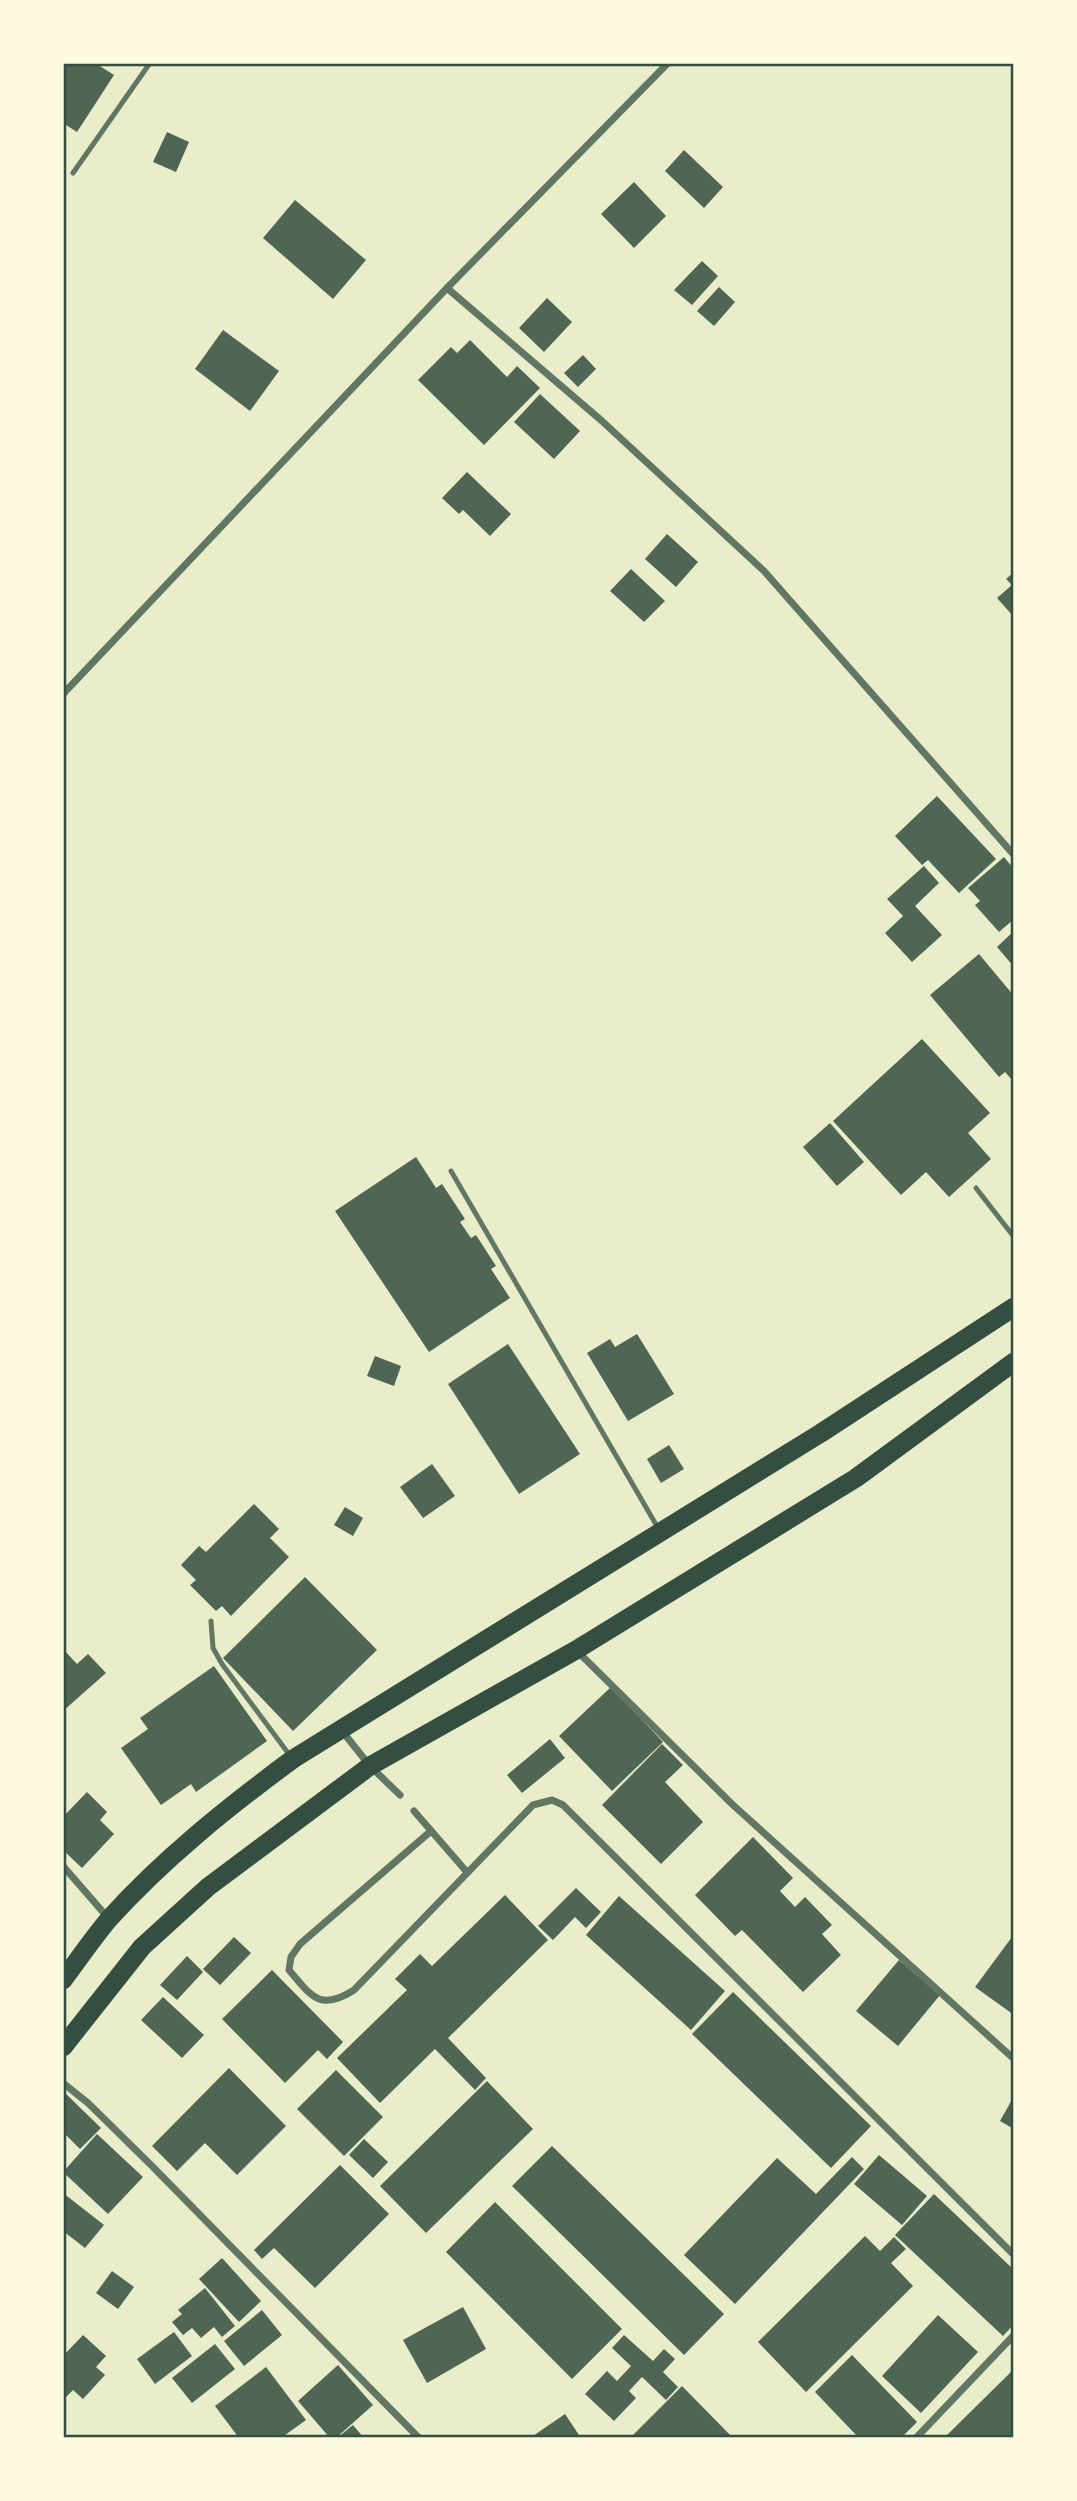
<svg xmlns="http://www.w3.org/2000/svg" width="1077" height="2501" font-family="Signika,sans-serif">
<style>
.building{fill:#4f6655}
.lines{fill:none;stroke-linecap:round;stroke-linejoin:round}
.service{stroke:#617663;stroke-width:5}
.minor{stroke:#617663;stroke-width:7}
.trunk{stroke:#344e41;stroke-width:19}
.neatline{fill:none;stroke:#344e41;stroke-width:2.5}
</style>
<rect width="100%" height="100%" fill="#e9edc9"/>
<g class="building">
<polygon points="63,63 95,63 114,75 77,132 63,123"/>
<polygon points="167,132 189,142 176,172 153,162"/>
<polygon points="684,150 723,187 704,208 665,171"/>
<polygon points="634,182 666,216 634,248 601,214"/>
<polygon points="295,200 366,260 333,299 263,238"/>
<polygon points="702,261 718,276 692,305 674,290"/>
<polygon points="719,287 735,302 714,326 697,311"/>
<polygon points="547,298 572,322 544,352 519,328"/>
<polygon points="223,330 279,371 250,411 195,369"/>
<polygon points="470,340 507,377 517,366 540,388 484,445 418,380 451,347 457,353"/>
<polygon points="583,355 596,369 578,387 564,373"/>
<polygon points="540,394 580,431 554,459 514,422"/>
<polygon points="467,472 511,514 490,536 463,510 459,514 442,498"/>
<polygon points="667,534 698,562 676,587 645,559"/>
<polygon points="631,569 665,601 644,622 610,591"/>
<polygon points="1014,572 1014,617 997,598 1012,585 1006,579"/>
<polygon points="937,796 996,859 959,893 928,860 922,865 895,836"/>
<polygon points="1004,857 1014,869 1014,919 999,932 975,905 980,901 968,888"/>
<polygon points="924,866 939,883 915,906 942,935 912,962 885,933 903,916 887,899"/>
<polygon points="1014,931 1014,967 997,947"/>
<polygon points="979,954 1014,996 1014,1082 1005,1072 999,1077 930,995"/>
<polygon points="922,1039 990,1113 968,1133 991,1159 949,1197 926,1172 901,1195 833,1121"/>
<polygon points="830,1123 864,1162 837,1186 803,1147"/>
<polygon points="416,1157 436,1188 442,1184 465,1219 460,1222 471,1238 476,1235 496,1266 491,1269 510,1298 429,1352 335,1211"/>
<polygon points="637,1334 674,1394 628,1421 587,1353 610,1339 615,1347"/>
<polygon points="508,1344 580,1454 519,1494 448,1384"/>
<polygon points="375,1356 401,1366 394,1386 367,1376"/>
<polygon points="669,1445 684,1469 661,1483 647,1459"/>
<polygon points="432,1464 455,1496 423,1518 400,1487"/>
<polygon points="254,1504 279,1529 270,1538 289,1557 231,1616 222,1606 216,1611 190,1585 196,1580 181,1565 199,1546 206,1552"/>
<polygon points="345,1507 363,1518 353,1536 334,1525"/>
<polygon points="305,1577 377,1650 293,1731 223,1658"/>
<polygon points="63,1649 77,1664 88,1654 106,1673 63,1711"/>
<polygon points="214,1666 267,1741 196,1792 191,1784 161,1805 121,1748 148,1729 140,1718"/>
<polygon points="611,1687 663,1742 612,1791 559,1736"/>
<polygon points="550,1739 565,1758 522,1793 507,1775"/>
<polygon points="662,1744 683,1765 665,1782 703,1822 661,1864 602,1805"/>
<polygon points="87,1792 107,1812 100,1820 114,1834 82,1868 63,1850 63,1817"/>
<polygon points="753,1837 793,1878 780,1891 795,1907 805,1897 832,1925 822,1934 841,1955 803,1992 742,1930 735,1936 695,1895"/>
<polygon points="576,1888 601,1912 586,1928 575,1917 553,1940 538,1926"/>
<polygon points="505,1895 548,1940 448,2038 486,2078 475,2090 435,2049 380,2103 337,2058 407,1990 395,1979 420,1954 432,1966"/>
<polygon points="619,1896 725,1991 691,2030 586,1935"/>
<polygon points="234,1937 251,1953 220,1985 203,1969"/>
<polygon points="1012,1937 1014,1939 1014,2015 975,1987"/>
<polygon points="187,1956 203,1972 177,2000 160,1985"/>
<polygon points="899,1960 940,1995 898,2046 856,2011"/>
<polygon points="272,1970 343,2042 327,2059 318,2050 285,2083 222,2019"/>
<polygon points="733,1992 871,2126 831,2168 692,2034"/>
<polygon points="163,1997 204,2035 182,2058 141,2020"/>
<polygon points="229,2068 286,2126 237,2175 205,2143 177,2171 152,2146"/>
<polygon points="336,2070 383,2117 344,2156 297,2109"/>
<polygon points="487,2081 533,2129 426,2233 380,2186"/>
<polygon points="63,2091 101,2128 80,2149 63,2132"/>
<polygon points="1014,2096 1014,2129 1000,2121"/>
<polygon points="97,2134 143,2177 108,2214 63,2172"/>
<polygon points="364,2139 388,2162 373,2178 349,2155"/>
<polygon points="552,2146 724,2314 684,2355 512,2186"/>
<polygon points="879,2155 927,2196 902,2225 854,2184"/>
<polygon points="852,2157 864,2169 735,2304 684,2255 777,2158 816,2194"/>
<polygon points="340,2165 389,2214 315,2288 274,2248 262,2259 254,2250"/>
<polygon points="63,2193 104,2225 85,2248 63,2231"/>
<polygon points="934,2194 1014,2270 1014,2324 1003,2336 895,2235"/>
<polygon points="495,2202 622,2329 572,2379 446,2252"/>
<polygon points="865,2236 880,2251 894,2237 906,2249 891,2263 913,2286 806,2392 758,2342"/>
<polygon points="222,2258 261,2301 239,2322 199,2279"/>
<polygon points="112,2271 134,2287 118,2309 96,2293"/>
<polygon points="205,2288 235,2326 222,2337 214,2327 201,2338 192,2328 183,2335 172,2322 182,2314 178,2310"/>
<polygon points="463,2307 486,2349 427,2383 403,2340"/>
<polygon points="262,2310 282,2335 244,2366 224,2341"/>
<polygon points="938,2315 978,2352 921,2413 882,2376"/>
<polygon points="174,2332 192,2356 155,2384 137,2359"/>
<polygon points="83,2335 106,2356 96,2367 105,2375 83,2399 73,2390 64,2399 63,2356"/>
<polygon points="624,2335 653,2361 664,2349 675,2359 663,2372 678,2387 666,2400 642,2377 629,2391 636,2398 614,2421 585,2394 607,2371 617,2381 631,2366 612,2348"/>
<polygon points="215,2344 235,2369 192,2403 172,2378"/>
<polygon points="852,2355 917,2422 901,2438 859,2438 815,2392"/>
<polygon points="338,2365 373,2405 336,2438 330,2438 298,2401"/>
<polygon points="266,2367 306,2420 281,2438 239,2438 215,2406"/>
<polygon points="1014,2369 1014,2436 944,2438"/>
<polygon points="682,2386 733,2438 630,2438"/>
<polygon points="565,2414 581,2438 530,2438"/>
<polygon points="353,2425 364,2438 337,2438"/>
</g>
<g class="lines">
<g class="service">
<polyline points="73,173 150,63"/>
<polyline points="451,1171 658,1528"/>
<polyline points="976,1188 1014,1237"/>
<polyline points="211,1621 213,1648 222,1664 291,1757"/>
</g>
<g class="minor">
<polyline points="447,288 602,421 764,571 1014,855"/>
<polyline points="63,694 447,288 668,63"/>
<polyline points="577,1651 733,1805 1014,2059"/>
<polyline points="342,1731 370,1766 400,1795"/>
<polyline points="414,1811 466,1871"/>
<path d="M431 1831 300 1944 291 1957 289 1970C311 1996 320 2012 354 1990L533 1805 552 1800 563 1805 1014 2255"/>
<polyline points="63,1866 109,1919"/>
<polyline points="63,2083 88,2103 152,2166 419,2438"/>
<polyline points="916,2438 1014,2335"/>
</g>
<g class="trunk">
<path d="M63 1980C78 1960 93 1938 109 1919 163 1859 228 1807 293 1759L821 1433 1014 1307"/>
<polyline points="63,2047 142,1947 208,1887 370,1766 576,1650 856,1478 1014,1362"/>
</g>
</g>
<rect width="1077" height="2501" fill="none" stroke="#fefae0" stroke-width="130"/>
<rect x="65" y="65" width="947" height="2371" class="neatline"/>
</svg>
